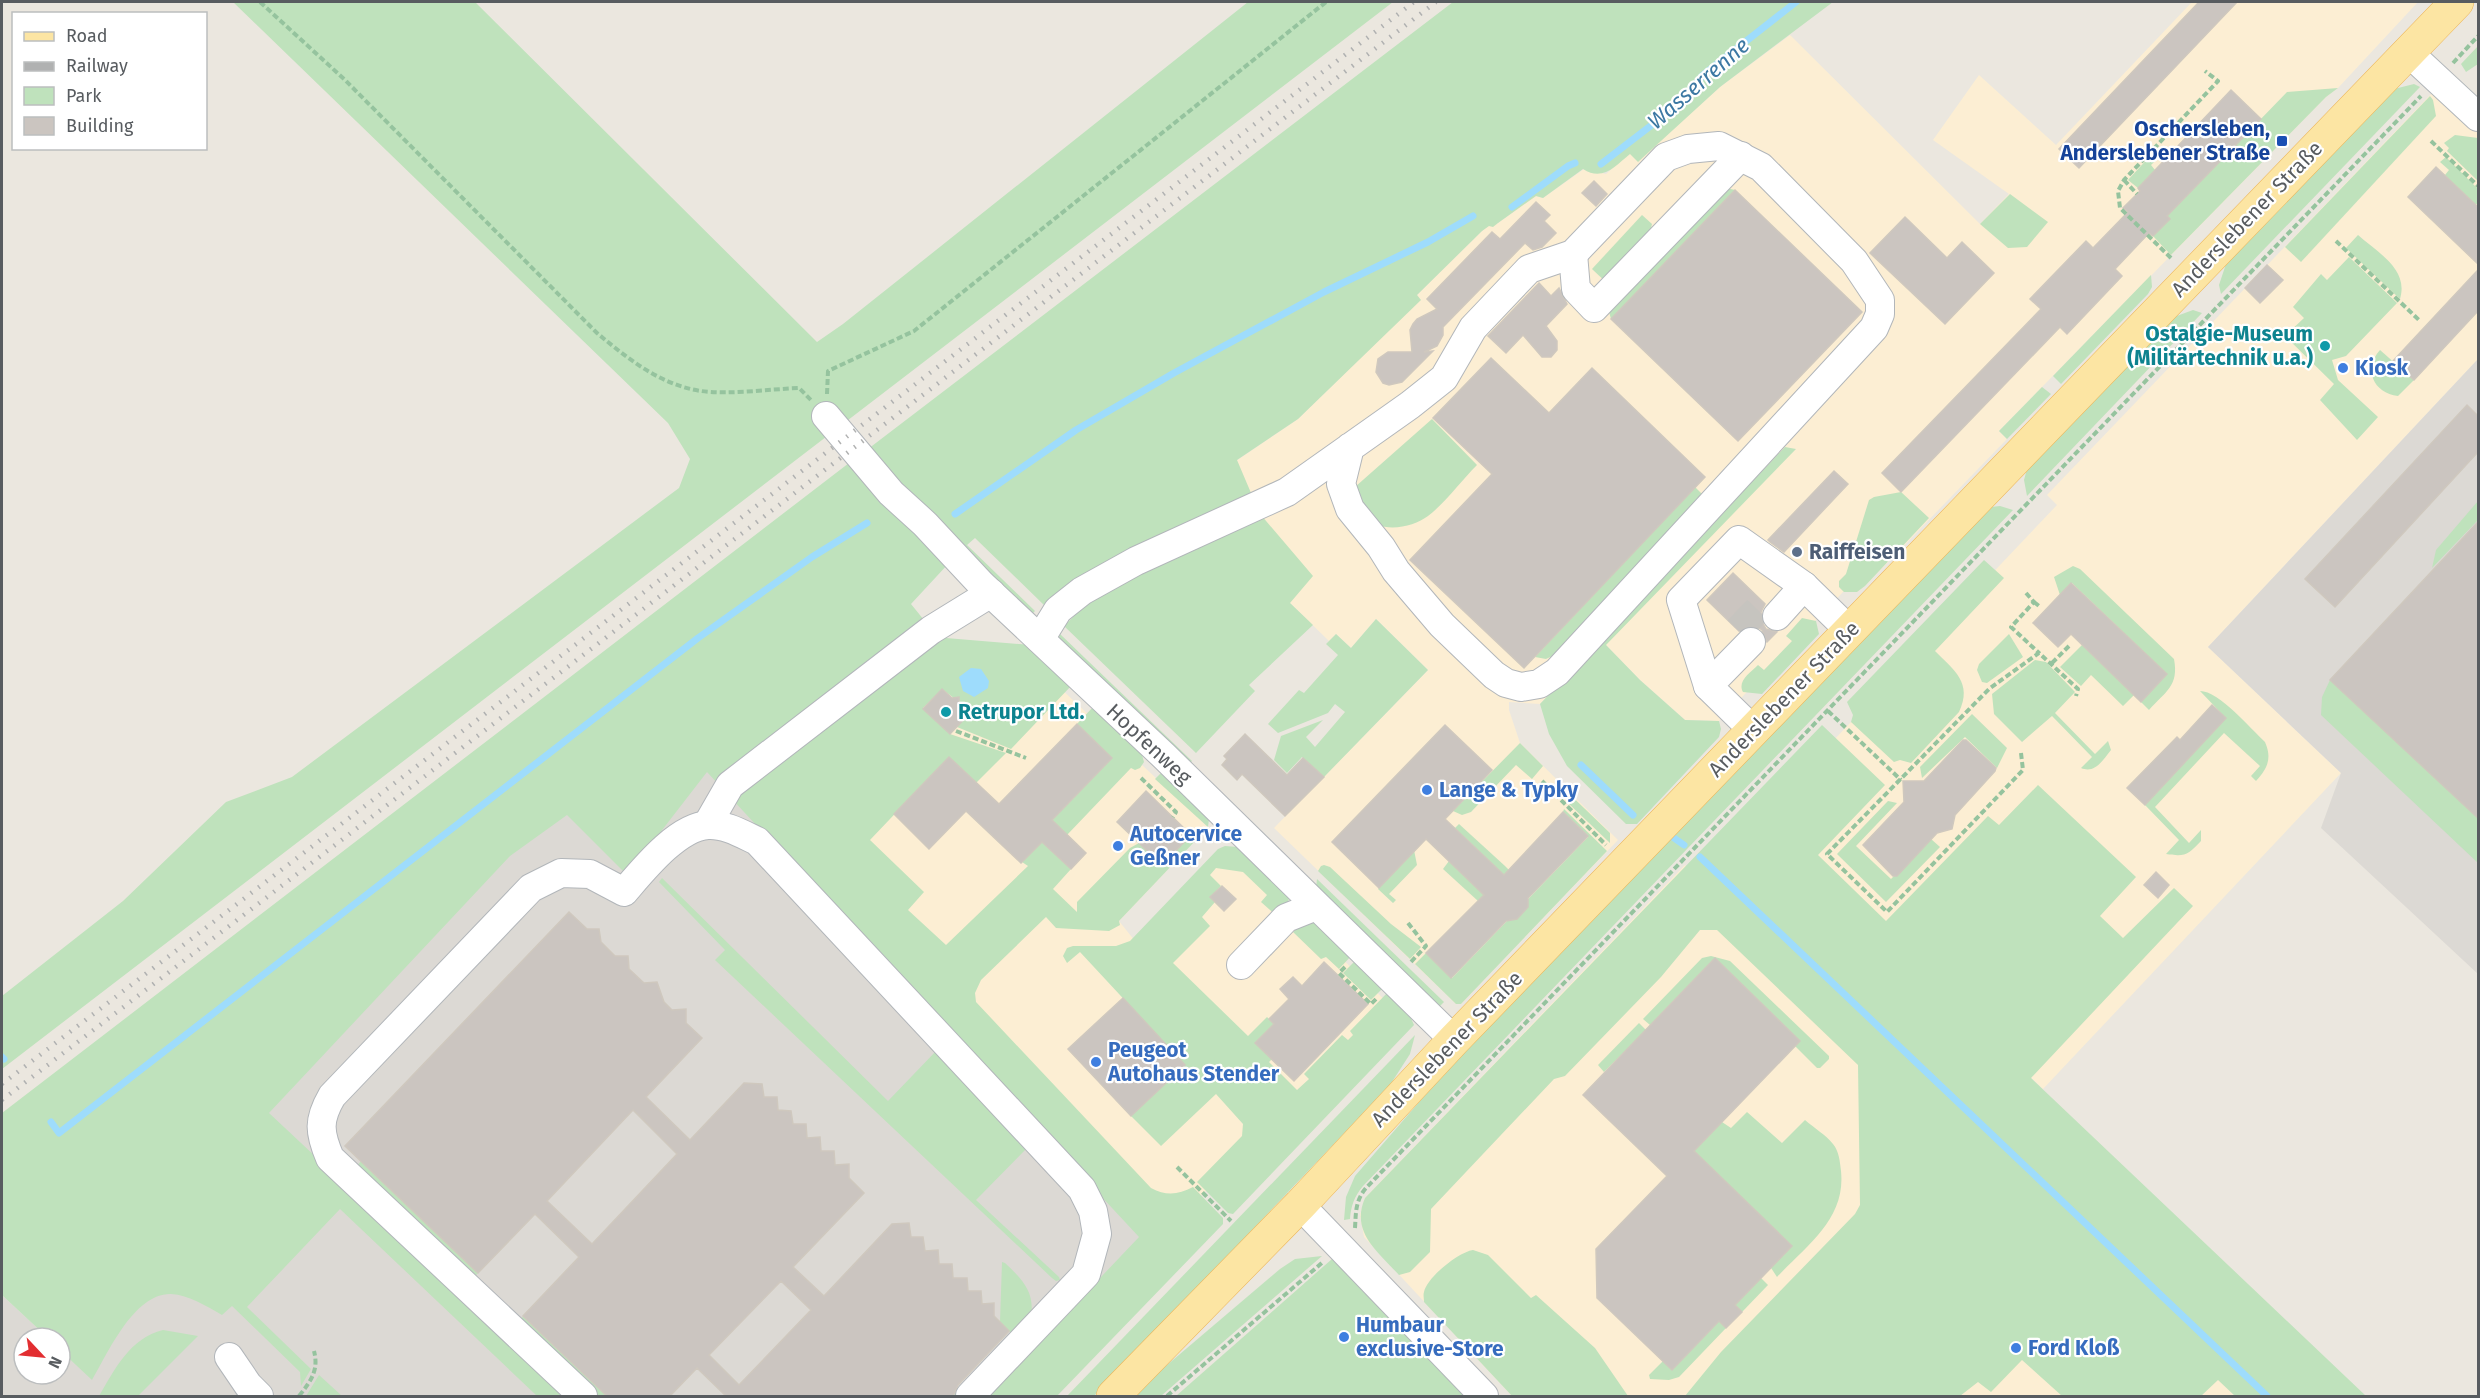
<svg xmlns="http://www.w3.org/2000/svg" width="2480" height="1398" font-family="'Fira Sans',sans-serif">
<style>
.commercial{fill:#fceed3}
.industrial{fill:#dcd9d4}
.green{fill:#bfe2bc}
.water{fill:#9edcfc}
.lines{fill:none;stroke-linecap:round;stroke-linejoin:round}
.stream{stroke:#9edcfc;stroke-width:7}
.building{fill:#cbc5c0;stroke:#cfc8be;stroke-width:1.5;fill-rule:evenodd}
.minor-tunnel{stroke:#c6c4bf;stroke-width:28;stroke-dasharray:28 14;stroke-linecap:butt}
.minor-casing{stroke:#b2b6ba;stroke-width:30}
.major-casing{stroke:#ecb457;stroke-width:34}
.path{stroke:#95c39e;stroke-width:4;stroke-dasharray:6 3;stroke-linecap:butt}
.minor{stroke:#fff;stroke-width:28}
.major{stroke:#fce5a3;stroke-width:33}
.rail{stroke:#b0b1b1;stroke-width:4.5;stroke-dasharray:1.5 8;stroke-linecap:butt}
.transit-dot{fill:#1a4fb4;stroke:#fff;stroke-width:2}
.culture-dot{fill:#0f9aa8;stroke:#fff;stroke-width:2}
.shop-dot{fill:#3f7fe0;stroke:#fff;stroke-width:2}
.service-dot{fill:#5c6f8a;stroke:#fff;stroke-width:2}
.labels{text-anchor:middle;stroke-width:4.5;stroke-linejoin:round;paint-order:stroke}
.transit-label{font-size:21px;font-weight:bold;fill:#164399;stroke:#fff;text-anchor:end}
.street-label{font-size:21px;fill:#585c60;stroke:#fff}
.culture-label{font-size:21px;font-weight:bold;fill:#0d838f;stroke:#fff;text-anchor:end}
.shop-label{font-size:21px;font-weight:bold;fill:#366cbe;stroke:#fff;text-anchor:start}
.service-label{font-size:21px;font-weight:bold;fill:#4e5e75;stroke:#fff;text-anchor:start}
.water-label{font-size:22px;font-style:italic;fill:#3c78a3;stroke:#fff}
</style>
<rect width="100%" height="100%" fill="#ebe7df"/>
<g class="commercial">
<polygon points="2192,2 2418,2 2338,88 2326,97 1999,431 2007,439 1865,586 1857,592 1843,592 1719,721 1685,720 1640,680 1601,640 1540,704 1509,702 1509,710 1520,743 1618,840 1461,1004 1456,1004 1274,828 1428,670 1376,619 1351,648 1336,634 1329,641 1290,603 1261,515 1236,461 1298,419 1420,300 1417,295 1482,231 1489,225 1498,223 1536,196 1543,198 1584,169 1606,174 1630,153 1638,161 1720,87 1790,35 1980,224 2009,194 1933,140 1979,75 2056,145"/>
<polygon points="2434,91 2478,132 2478,359 2208,647 2341,773 2043,1089 1758,820 2057,505 2047,495"/>
<polygon points="1024,654 1208,827 1119,921 1139,946 1216,863 1248,868 1391,1006 1269,1131 1154,1240 798,857 898,689"/>
<polygon points="1685,865 2087,1256 2083,1396 1512,1396 1364,1237 1360,1215 1365,1198"/>
<polygon points="2218,1379 2235,1396 2201,1396"/>
</g>
<g class="industrial">
<polygon points="2478,359 2478,974 2321,828 2341,773 2208,647"/>
<polygon points="708,761 1154,1240 1003,1396 2,1396 2,1298 3,1296 48,1338 24,1338 24,1374 60,1374 60,1350 77,1365 198,1072 569,781"/>
</g>
<g class="green">
<polygon points="233,2 475,2 817,342 843,324 1248,2 1393,2 2,1069 2,996 123,901 226,802 292,777 679,488 690,459 668,423"/>
<path d="M1453 2H1833L1720 87 1638 162 1630 154C1615 166 1603 182 1583 169L1543 198 1536 196 1498 223 1493 227 1489 226 1482 231 1417 295 1421 300 1298 419 1237 460 1254 500 1045 606 975 538 967 545 1035 611 1031 615 951 537 868 449Z"/>
<polygon points="2478,46 2478,64 2466,72 2461,64"/>
<polygon points="2414,84 2420,87 2221,294 2219,285 2226,264 2394,89"/>
<polygon points="2338,88 2326,97 2171,255 2153,236 2169,219 2167,216 2287,92"/>
<polygon points="2430,96 2433,100 2436,116 2301,262 2285,247"/>
<polygon points="2455,135 2478,138 2478,181 2447,151 2449,148 2444,143"/>
<polygon points="2151,155 2156,160 2151,165 2155,170 2138,188 2128,180"/>
<polygon points="2446,157 2478,189 2478,202 2476,205 2445,175 2449,170 2440,162"/>
<polygon points="1726,188 1735,190 1611,319 1608,308"/>
<polygon points="2010,194 2048,222 2027,247 2008,248 1980,224"/>
<polygon points="1642,215 1652,224 1648,241 1608,284 1592,269"/>
<path d="M2358 235C2378 253 2409 269 2400 299L2346 248Z"/>
<polygon points="2349,257 2397,303 2346,356 2332,360 2338,380 2378,417 2357,440 2320,400 2334,384 2285,336 2304,318 2293,307 2321,274 2327,280"/>
<polygon points="2151,275 2152,287 2148,294 2061,384 2053,376"/>
<polygon points="2193,310 2202,313 2027,496 2024,480 2027,469 2174,317"/>
<path d="M2380 350 2414 380 2398 396C2373 393 2363 369 2380 350Z"/>
<polygon points="2042,387 2051,394 2007,439 1999,431"/>
<path d="M1432 419 1477 465C1461 481 1446 502 1428 516 1412 528 1378 535 1365 514 1361 506 1358 496 1355 487Z"/>
<polygon points="1785,447 1796,449 1606,645 1640,680 1685,720 1719,721 1721,729 1719,737 1637,824 1626,824 1567,766 1549,734 1540,704"/>
<path d="M849 463 949 563 911 604 928 625 720 786 707 772 642 856 624 872 567 815 510 856 269 1113 571 1396H537L340 1209 247 1307 311 1369 301 1386 300 1372 232 1306 222 1315C206 1306 189 1295 171 1294 134 1293 108 1353 92 1380L60 1350V1338H48L3 1296 2 1298V1113Z"/>
<polygon points="1695,487 1702,494 1563,651 1546,659 1535,657"/>
<polygon points="1901,492 1929,518 1865,586 1857,592 1844,592 1839,587 1839,581 1846,574 1869,500 1874,497"/>
<polygon points="2478,501 2478,520 2432,568 2436,550"/>
<path d="M2000 506 2013 510 1363 1186C1354 1197 1351 1206 1350 1219L1344 1220 1346 1197 1355 1176 1460 1055 1991 507Z"/>
<polygon points="1261,515 1313,576 1290,603 1313,625 1249,685 1255,691 1196,753 1064,626 1089,601 1111,585"/>
<path d="M1984 560 2004 578 1935 651C1954 670 1973 683 1959 712L1911 763 1900 760 1894 762 1851 722 1853 715 1847 702Z"/>
<path d="M2073 566 2080 569 2174 659C2179 686 2166 691 2149 710L2141 702 2167 674 2072 583 2060 595 2054 577Z"/>
<path d="M1802 618 1816 621 1819 634 1762 694 1743 692C1737 681 1750 673 1758 665L1764 670 1792 641 1786 636Z"/>
<polygon points="1376,619 1428,670 1324,777 1302,757 1287,773 1274,760 1281,736 1323,720 1306,737 1315,747 1345,712 1335,704 1328,713 1278,733 1268,724 1299,690 1304,693 1338,655 1326,644 1336,634 1351,648"/>
<path d="M936 632 946 638 1031 645 1072 685 1011 749 957 727 959 702 942 689 923 708 950 734 1006 753 976 783 949 757 870 840 924 892 908 910 946 945 1028 866 1016 858 1112 758 1077 724 1094 706 1142 755 1144 762 1140 768 1135 770 1131 768 1067 835 1071 838 1056 855 1071 869 1053 889 1077 912V902L1130 848 1139 843 1162 865 1191 835 1196 840 1119 921 1120 925 1109 931 1056 928 1046 917 981 980 975 993 976 1002 1151 1188C1166 1196 1178 1195 1193 1187L1223 1218V1224L1057 1396H988L1139 1237 731 798Z"/>
<polygon points="1060,634 1192,761 1188,765 1058,640"/>
<polygon points="2009,634 2023,657 1987,683 1982,682 1977,670 1979,664"/>
<polygon points="2082,645 2134,695 2123,706 2091,675 2081,686 2060,667"/>
<path d="M2035 660 2046 662 2075 692 2055 713 2095 754 2108 741 2111 750C2103 760 2095 774 2081 768L2092 757 2052 716 2022 742 1994 714 1992 694Z"/>
<polygon points="2330,680 2478,818 2478,863 2321,715 2322,697"/>
<path d="M2200 691C2219 691 2250 728 2265 742 2272 758 2268 768 2256 781L2251 776 2260 766 2224 733 2155 807 2189 843 2201 830V841C2188 855 2185 857 2166 854L2179 840 2145 805 2225 717Z"/>
<polygon points="1972,714 2007,748 1997,768 1965,737 1922,778 1920,767"/>
<path d="M1822 725 1885 785 1818 855 1886 921 1988 816 1999 825 2038 785 2136 877 2100 916 2123 938 2174 888 2193 906 2031 1078 2366 1396H2235L2218 1380 2201 1396H2062L2022 1360 1991 1392 1978 1382 1960 1396H1685L1721 1352 1855 1214 1860 1205 1858 1065 1717 930H1700L1661 977 1565 1076 1554 1079 1431 1209 1430 1252 1410 1272 1399 1275C1378 1252 1350 1232 1365 1198Z"/>
<polygon points="1520,743 1543,766 1532,779 1516,765 1471,812 1462,815 1453,811"/>
<polygon points="1162,772 1209,819 1208,827 1155,779"/>
<polygon points="1558,783 1610,833 1610,843 1567,802 1567,797 1555,785"/>
<polygon points="1888,801 1897,803 1856,846 1891,879 1931,839 1940,847 1886,902 1837,854"/>
<polygon points="1564,809 1607,851 1461,1004 1456,1004 1415,964 1426,953 1452,978 1588,837 1563,812"/>
<polygon points="1459,824 1505,866 1509,870 1504,875 1455,828"/>
<polygon points="1225,846 1238,847 1290,896 1286,907 1277,916 1261,902 1267,895 1243,872 1216,868 1210,875 1221,886 1210,897 1215,902 1202,917 1210,926 1173,963 1248,1036 1267,1017 1274,1024 1256,1043 1272,1059 1269,1062 1297,1090 1309,1079 1304,1074 1342,1035 1348,1040 1353,1035 1350,1031 1389,991 1410,1016 1414,1025 1233,1214 1228,1213 1197,1182 1242,1136 1243,1124 1216,1094 1161,1146 1131,1116 1185,1065 1080,952 1067,963 1063,956 1067,948 1073,946 1116,946 1130,941 1218,849"/>
<polygon points="1414,850 1417,865 1389,894 1396,900 1393,903 1378,889"/>
<polygon points="1449,861 1484,895 1478,901 1443,869"/>
<polygon points="1324,865 1330,867 1391,924 1421,947 1410,959 1318,871 1321,866"/>
<polygon points="662,878 888,1101 937,1050 1031,1144 976,1200 1059,1277 1060,1280 1056,1281 1052,1278 715,960 725,950 659,882"/>
<polygon points="1317,879 1444,1002 1439,1007 1316,888"/>
<polygon points="1314,918 1352,955 1339,969 1326,957 1321,959 1293,932 1303,923"/>
<polygon points="1711,956 1730,961 1829,1056 1829,1059 1820,1068 1817,1068 1795,1046 1800,1041 1715,958 1650,1025 1643,1019 1702,958"/>
<polygon points="1356,960 1385,986 1371,1000 1343,973"/>
<polygon points="1639,1023 1646,1030 1604,1072 1598,1065"/>
<polygon points="1415,1035 1410,1054 1390,1085 1094,1396 1067,1396"/>
<path d="M1747 1112 1782 1143 1805 1120C1814 1128 1826 1135 1833 1144 1839 1151 1840 1162 1841 1171 1846 1219 1807 1245 1777 1277L1694 1151 1722 1122 1731 1128Z"/>
<polygon points="361,1161 478,1273 471,1281 354,1170"/>
<path d="M1473 1250 1488 1255 1531 1298 1536 1295 1595 1348 1628 1396H1512L1424 1302C1424 1298 1423 1295 1424 1292 1427 1277 1459 1252 1473 1250Z"/>
<polygon points="1322,1256 1161,1396 1134,1396 1160,1371 1280,1269 1295,1259"/>
<polygon points="1332,1259 1344,1265 1470,1396 1176,1396"/>
<path d="M1002 1262 1005 1263C1022 1279 1035 1292 1031 1316L960 1396H953L1012 1334 1000 1322Z"/>
<polygon points="1761,1278 1768,1285 1742,1312 1735,1305"/>
<polygon points="523,1316 607,1396 592,1396 518,1326"/>
<polygon points="1719,1321 1726,1328 1679,1377 1669,1380 1650,1379 1649,1375 1663,1361 1672,1370"/>
<path d="M163 1330 198 1336 138 1396H99C115 1369 130 1338 163 1330Z"/>
<polygon points="319,1375 342,1396 306,1396"/>
</g>
<polygon class="water" points="971,668 981,669 989,681 988,688 974,697 963,691 959,677"/>
<g class="lines">
<g class="stream">
<polyline points="1601,164 1683,101 1703,75 1796,2"/>
<polyline points="1512,207 1568,166 1575,163"/>
<polyline points="955,514 1076,430 1174,373 1324,292 1428,242 1473,216"/>
<polyline points="1581,765 1633,815"/>
<polyline points="1674,838 1684,845"/>
<polyline points="1700,857 2267,1396"/>
<polyline points="2,1057 4,1059"/>
<polyline points="51,1122 59,1133 698,638 812,557 867,523"/>
</g>
</g>
<g class="building">
<polygon points="2199,2 2237,2 2079,168 2059,149"/>
<polygon points="2231,90 2261,119 2167,216 2170,219 2153,236 2149,233 2115,269 2122,276 2067,334 2060,327 1901,492 1882,473 2041,309 2030,299 2086,241 2093,248 2128,212 2123,208 2140,191 2138,188"/>
<polygon points="2436,167 2478,207 2478,264 2408,197"/>
<polygon points="1594,181 1607,194 1596,206 1582,193"/>
<polygon points="1735,190 1862,312 1738,441 1611,319"/>
<polygon points="1536,202 1550,215 1544,221 1556,233 1542,247 1533,250 1525,243 1443,327 1443,335 1437,346 1424,352 1433,351 1402,382 1389,385 1383,383 1376,372 1378,359 1388,352 1412,352 1410,330 1413,324 1417,319 1437,309 1427,299 1492,232 1500,239"/>
<polygon points="1905,217 1947,258 1962,242 1994,273 1945,324 1870,253"/>
<polygon points="2267,265 2283,280 2260,303 2245,288"/>
<polygon points="2478,270 2478,311 2414,380 2393,361"/>
<polygon points="1539,283 1551,296 1559,288 1567,304 1546,326 1557,341 1557,350 1551,357 1542,357 1523,335 1506,353 1488,336"/>
<polygon points="1491,358 1549,413 1592,368 1705,477 1524,668 1410,560 1492,474 1433,418"/>
<polygon points="2467,405 2478,416 2478,452 2335,607 2305,579"/>
<polygon points="1834,471 1848,484 1784,552 1770,542 1768,540"/>
<polygon points="2478,522 2478,818 2330,680"/>
<polygon points="1733,573 1765,604 1761,612 1762,622 1766,629 1777,632 1767,642 1762,630 1756,626 1747,626 1739,631 1707,600"/>
<polygon points="2071,583 2167,674 2141,702 2071,634 2058,647 2033,623"/>
<polygon points="942,689 952,698 959,697 959,705 969,714 950,734 923,709"/>
<polygon points="2212,705 2226,718 2145,805 2127,788 2177,737 2180,740"/>
<polygon points="1077,724 1112,758 1052,820 1086,853 1071,869 1042,842 1021,863 966,811 929,849 894,814 949,757 999,804"/>
<polygon points="1445,725 1492,770 1445,819 1504,875 1563,812 1588,836 1528,898 1528,907 1517,919 1506,921 1451,978 1426,953 1484,895 1426,839 1379,888 1332,842"/>
<polygon points="1245,734 1287,775 1303,758 1324,777 1285,816 1242,774 1237,780 1222,765 1227,759 1224,756"/>
<polygon points="1963,740 1966,740 1996,768 1995,771 1955,815 1952,829 1937,833 1897,876 1893,876 1863,845 1904,802 1903,781 1924,781"/>
<polygon points="1146,791 1191,835 1162,865 1117,822"/>
<polygon points="2156,872 2169,885 2158,898 2144,885"/>
<polygon points="1222,886 1236,899 1224,911 1210,897"/>
<path d="M569 912 587 929H599L601 942 615 956H628L629 969 644 983 657 982 664 1002 672 1010 686 1009V1023L702 1038 646 1097 690 1140 744 1083 762 1084 764 1097H777L778 1110 791 1111 793 1124H806L807 1138 820 1137 821 1151H834L835 1165 849 1164V1178L864 1193 793 1267 824 1296 892 1224 909 1223 911 1237H923L925 1251 938 1250 939 1264H952L953 1278H967L968 1291H981L982 1304 994 1303V1316L1009 1331 958 1385 953 1396H726L697 1368 670 1396H607L523 1316 579 1257 535 1214 478 1273 345 1146ZM633 1110 677 1154 592 1244 547 1201ZM781 1281 811 1310 739 1385 709 1355Z"/>
<polygon points="1715,958 1800,1041 1694,1151 1792,1246 1735,1305 1742,1312 1726,1328 1719,1321 1672,1370 1597,1298 1596,1249 1667,1176 1583,1095"/>
<polygon points="1324,962 1368,1004 1294,1081 1255,1043 1274,1024 1269,1019 1289,999 1280,989 1293,977 1302,986"/>
<polygon points="1123,998 1185,1065 1131,1116 1068,1049"/>
</g>
<g class="lines">
<polyline class="minor-tunnel" points="1738,630 1764,603"/>
<defs>
<g id="minor">
<polyline points="2408,52 2478,117"/>
<polyline points="1573,254 1576,289 1594,308 1741,156"/>
<polyline points="826,416 891,493 925,524 982,585 1164,756 1454,1040"/>
<polyline points="1777,616 1804,586 1850,631"/>
<polyline points="1040,639 1058,610 1082,591 1136,561 1287,492 1410,405 1444,378 1473,328 1529,269 1573,254 1666,157 1688,149 1719,146 1761,167 1854,261 1880,300 1880,314 1874,328 1557,672 1539,684 1521,687 1506,683 1494,675 1442,625 1396,571 1381,547 1350,509 1341,484 1350,447"/>
<polyline points="1751,642 1708,686 1754,731"/>
<polyline points="1708,686 1681,600 1739,540 1804,586"/>
<polyline points="707,825 730,785 931,630 991,593"/>
<polyline points="1241,965 1286,918 1316,906"/>
<polyline points="1300,1205 1484,1396"/>
<polyline points="229,1357 248,1385 259,1396"/>
<path d="M583 1396 330 1158C319 1132 318 1120 332 1096L531 888 561 873 590 874 624 892C643 870 677 827 708 825 725 824 742 834 757 841L1082 1189 1093 1211 1097 1234 1086 1274 970 1396"/>
</g>
<polyline id="major" points="1113,1396 1300,1205 1454,1040 2457,2"/>
</defs>
<use href="#minor" class="minor-casing"/>
<use href="#major" class="major-casing"/>
<g class="path">
<path d="M260 2 344 79 597 333C627 358 660 385 701 391 727 395 771 389 799 388L811 400"/>
<polyline points="2453,63 2478,36"/>
<polyline points="2431,141 2478,186"/>
<polyline points="2124,180 2137,194"/>
<polyline points="2336,241 2419,320"/>
<polyline points="2171,258 2120,208 2118,191 2124,180 2218,81 2205,71"/>
<polyline points="827,394 828,371 914,331 1326,2"/>
<polyline points="2026,593 2034,602 2011,627 2039,653"/>
<polyline points="2034,602 2039,606"/>
<polyline points="2052,663 2071,644"/>
<polyline points="1828,711 1901,780"/>
<polyline points="956,731 1026,758"/>
<polyline points="2021,753 2023,770 1887,912 1827,854 1989,689 2039,653 2078,689 2076,696"/>
<polyline points="1141,778 1176,812 1173,817"/>
<polyline points="1542,781 1606,845"/>
<polyline points="1408,923 1426,946 1409,964"/>
<polyline points="1345,967 1339,973 1371,1004 1377,998"/>
<polyline points="1177,1167 1231,1221"/>
<path d="M1355 1228C1356 1213 1355 1201 1366 1188L2421 96"/>
<path d="M299 1396C311 1381 319 1370 314 1351"/>
<polyline points="1167,1396 1323,1262"/>
</g>
<use href="#minor" class="minor"/>
<use href="#major" class="major"/>
<g class="rail">
<polyline points="2,1084 1414,2"/>
<polyline points="2,1100 1436,2"/>
</g>
</g>
<rect class="transit-dot" x="2276" y="135" width="12" height="12" rx="3"/>
<g class="culture-dot">
<circle cx="2325" cy="346" r="6"/>
<circle cx="946" cy="712" r="6"/>
</g>
<g class="shop-dot">
<circle cx="2343" cy="368" r="6"/>
<circle cx="1427" cy="790" r="6"/>
<circle cx="1118" cy="846" r="6"/>
<circle cx="1096" cy="1062" r="6"/>
<circle cx="1344" cy="1337" r="6"/>
<circle cx="2016" cy="1348" r="6"/>
</g>
<circle class="service-dot" cx="1797" cy="552" r="6"/>
<g class="labels">
<g class="transit-label">
<text x="2270" y="136">Oschersleben,<tspan x="2270" dy="24">Anderslebener Straße</tspan></text>
</g>
<g class="street-label">
<text transform="translate(2247 219) rotate(-46)" y="7">Anderslebener Straße</text>
<text transform="translate(1784 699) rotate(-46)" y="7">Anderslebener Straße</text>
<text transform="translate(1149 744) rotate(43)" y="7">Hopfenweg</text>
<text transform="translate(1447 1049) rotate(-46)" y="7">Anderslebener Straße</text>
</g>
<g class="culture-label">
<text x="2313" y="341">Ostalgie-Museum<tspan x="2313" dy="24">(Militärtechnik u.a.)</tspan></text>
<text x="958" y="719" text-anchor="start">Retrupor Ltd.</text>
</g>
<g class="shop-label">
<text x="2355" y="375">Kiosk</text>
<text x="1439" y="797">Lange &amp; Typky</text>
<text x="1130" y="841">Autocervice<tspan x="1130" dy="24">Geßner</tspan></text>
<text x="1108" y="1057">Peugeot<tspan x="1108" dy="24">Autohaus Stender</tspan></text>
<text x="1356" y="1332">Humbaur<tspan x="1356" dy="24">exclusive-Store</tspan></text>
<text x="2028" y="1355">Ford Kloß</text>
</g>
<g class="service-label">
<text x="1809" y="559">Raiffeisen</text>
</g>
<g class="water-label">
<text transform="translate(1698 83) rotate(-41)" y="8">Wasserrenne</text>
</g>
</g>
<rect width="2480" height="1398" fill="none" stroke="#585c60" stroke-width="6"/>
<rect x="12" y="12" width="195" height="138" fill="#ffffff" stroke="#bcbebf" stroke-width="1.5"/>
<rect x="24" y="32" width="30" height="9" fill="#fce5a3" stroke="#bcbebf" stroke-width="1.5"/>
<text x="66" y="42" font-size="18" fill="#585c60">Road</text>
<rect x="24" y="62" width="30" height="9" fill="#b0b1b1" stroke="#bcbebf" stroke-width="1.5"/>
<text x="66" y="72" font-size="18" fill="#585c60">Railway</text>
<rect x="24" y="87" width="30" height="18" fill="#bfe2bc" stroke="#bcbebf" stroke-width="1.5"/>
<text x="66" y="102" font-size="18" fill="#585c60">Park</text>
<rect x="24" y="117" width="30" height="18" fill="#cbc5c0" stroke="#bcbebf" stroke-width="1.5"/>
<text x="66" y="132" font-size="18" fill="#585c60">Building</text>
<g transform="translate(42 1356) rotate(116)"><circle r="28" fill="#ffffff" stroke="#bcbebf" stroke-width="1.5"/>
<path d="M0-4.5L10 22L0 15L-10 22Z" fill="#e22e31"/>
<text y="-9" font-size="16" font-weight="bold" text-anchor="middle" fill="#585c60">N</text>
</g>
</svg>
